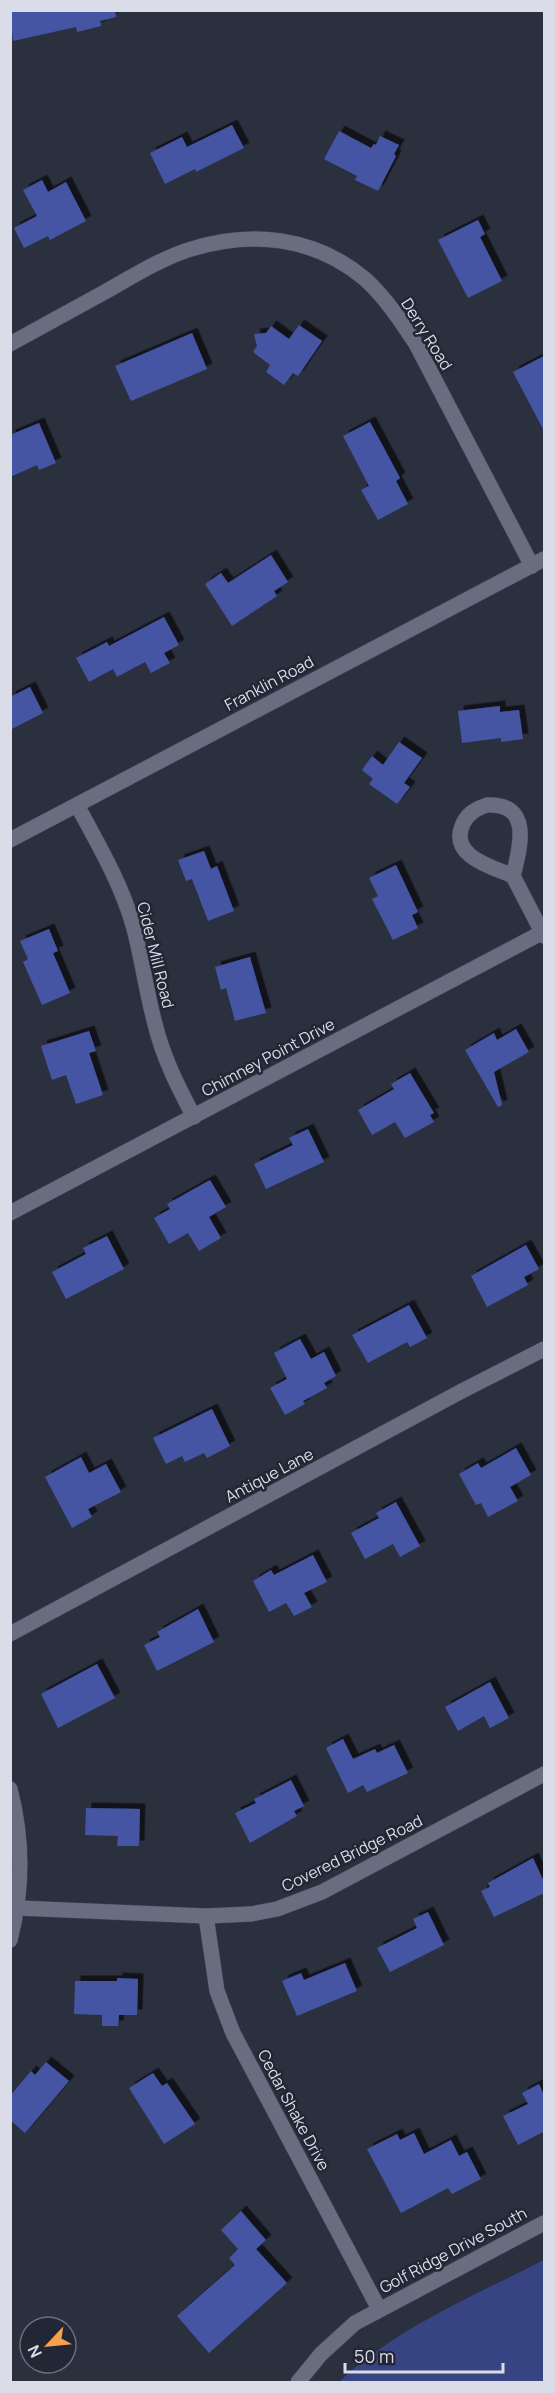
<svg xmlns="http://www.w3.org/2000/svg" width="555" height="2393" font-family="Manrope,sans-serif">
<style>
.green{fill:#364483}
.building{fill:#4455a3;filter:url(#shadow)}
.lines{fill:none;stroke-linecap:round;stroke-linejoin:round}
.street-casing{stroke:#474b58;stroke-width:16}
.secondary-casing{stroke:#474b58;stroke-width:16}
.street{stroke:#686e7f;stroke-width:15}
.secondary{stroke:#686e7f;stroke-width:15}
.labels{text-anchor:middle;stroke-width:5;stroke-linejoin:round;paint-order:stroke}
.street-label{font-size:16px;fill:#dadde7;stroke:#222635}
</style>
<defs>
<filter id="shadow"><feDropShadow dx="5.5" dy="-5.5" stdDeviation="0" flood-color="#0009"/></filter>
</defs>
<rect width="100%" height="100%" fill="#2b303f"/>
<path class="green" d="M544 2260V2382H339C397 2327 474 2296 544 2260Z"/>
<g class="building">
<polygon points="10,10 115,10 116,17 100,21 101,26 77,32 76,27 13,41"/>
<polygon points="232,125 244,148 196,172 195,169 165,184 150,153 182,137 187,147"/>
<polygon points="339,131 371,148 374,144 376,145 380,136 399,145 394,154 396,156 378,191 355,180 357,176 324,159"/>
<polygon points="42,180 48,192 66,182 86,221 50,240 48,236 24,248 14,228 37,216 23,190"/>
<polygon points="478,220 485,234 480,237 502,281 468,298 438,240"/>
<polygon points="299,325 322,341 298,376 293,373 284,385 266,372 270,365 253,352 257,346 254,334 266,333 271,326 289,339"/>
<polygon points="192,333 207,369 131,401 115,366"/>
<polygon points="544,356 544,431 513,372"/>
<polygon points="370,422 400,478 396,481 408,504 378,520 361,490 369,486 343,436"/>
<polygon points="39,423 56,463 39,470 37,465 10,477 10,435"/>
<polygon points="271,555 288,582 274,591 277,596 232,626 205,584 221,573 228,583"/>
<polygon points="164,617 179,645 164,653 170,663 151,673 145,662 117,677 113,669 89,682 76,658 107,642 109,646"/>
<polygon points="30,687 43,713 10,730 10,697"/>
<polygon points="500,706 500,712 519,710 523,739 501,742 501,738 462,743 458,711"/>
<polygon points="399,742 422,758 404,783 410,787 397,804 369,784 373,779 362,770 372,756 383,765"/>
<polygon points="204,851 211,869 217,866 234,911 208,921 192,879 186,881 178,860"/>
<polygon points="396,865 418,912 412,915 418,928 393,940 372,899 378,896 369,878"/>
<polygon points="49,929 58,951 53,953 70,993 42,1005 23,962 28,959 20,941"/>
<polygon points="250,957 266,1013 235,1021 226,988 221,990 215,967"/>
<polygon points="516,1029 529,1052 494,1072 502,1105 498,1107 465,1050 494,1033 497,1040"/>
<polygon points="89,1031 96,1051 89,1053 103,1095 76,1104 66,1075 52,1080 41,1046"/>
<polygon points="410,1073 434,1113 430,1115 434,1122 405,1138 395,1122 372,1135 358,1110 394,1089 391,1084"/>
<polygon points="308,1129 324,1162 266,1189 254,1164 293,1145 289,1138"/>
<polygon points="210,1180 226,1207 209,1217 221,1238 199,1251 188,1233 169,1244 154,1218 170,1209 167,1204"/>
<polygon points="107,1236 124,1269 66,1299 52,1272 86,1254 83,1248"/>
<polygon points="526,1245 539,1269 524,1277 528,1285 487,1307 471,1276"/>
<polygon points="409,1305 427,1338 410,1347 407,1342 368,1363 352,1335"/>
<polygon points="300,1339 311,1359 324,1352 336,1376 324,1383 327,1388 303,1401 305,1404 285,1415 270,1388 287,1379 274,1353"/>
<polygon points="212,1409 230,1446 207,1458 204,1453 185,1462 182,1456 166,1464 153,1438"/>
<polygon points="516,1448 531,1475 510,1487 518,1501 488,1517 481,1503 476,1505 459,1474 478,1463 481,1468"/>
<polygon points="81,1457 89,1473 106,1464 121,1492 88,1509 92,1517 72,1528 45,1477"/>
<polygon points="396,1502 420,1546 400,1557 393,1544 365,1559 351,1533 379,1518 376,1513"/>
<polygon points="313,1555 327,1582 304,1593 312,1607 294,1616 286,1603 269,1612 253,1581 271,1570 274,1575"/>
<polygon points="198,1609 214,1642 157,1671 144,1645 160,1637 157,1632"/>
<polygon points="97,1664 115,1698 58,1728 41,1694"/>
<polygon points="490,1682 509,1718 490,1728 484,1716 458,1731 445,1707"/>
<polygon points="343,1739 353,1759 375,1749 377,1753 394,1745 408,1773 367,1792 363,1785 348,1793 326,1748"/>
<polygon points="291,1780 304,1806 294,1811 297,1816 250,1843 235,1813 256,1803 254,1799"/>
<polygon points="86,1808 140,1809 139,1846 117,1846 118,1836 85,1835"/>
<polygon points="533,1858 544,1882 544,1893 494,1917 481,1891 490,1887 488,1883"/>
<polygon points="428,1912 444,1945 390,1972 377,1948 417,1928 413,1919"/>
<polygon points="345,1963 357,1991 297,2016 282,1981 301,1973 304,1980"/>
<polygon points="117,1978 138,1979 137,2015 119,2015 118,2026 102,2026 102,2015 74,2014 75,1981 117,1981"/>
<polygon points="46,2062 69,2081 25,2133 10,2120 10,2096 31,2071 35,2075"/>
<polygon points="153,2073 162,2086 167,2083 195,2124 164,2144 129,2088"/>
<polygon points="539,2084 544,2095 544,2136 543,2132 518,2145 503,2116 528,2104 522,2093"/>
<polygon points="414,2133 424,2154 451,2140 459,2156 467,2152 481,2179 452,2194 448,2188 401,2213 367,2149 397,2134 400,2140"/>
<polygon points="241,2211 266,2240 256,2249 287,2283 209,2353 177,2316 235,2265 229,2258 238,2249 221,2230"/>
</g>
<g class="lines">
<defs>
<g id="street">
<path d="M10 344C41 327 72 310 103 293 130 278 158 260 188 250 250 230 314 236 365 279 385 297 401 321 416 344L532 566"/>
<path d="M77 805C98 844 121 883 133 925 142 958 146 991 155 1024 163 1057 178 1087 194 1117"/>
<path d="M487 805C533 803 520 848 513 876 493 867 450 857 462 826 467 814 475 809 487 805Z"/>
<polyline points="513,876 544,936"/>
<polyline points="10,1213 543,932"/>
<polyline points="10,1634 460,1392 544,1349"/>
<path d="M10 1789C23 1839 23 1890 10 1940"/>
<polyline points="18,1908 206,1916 251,1914 277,1909 322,1892 544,1774"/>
<polyline points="206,1916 217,1991 233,2033 379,2309"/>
<polyline points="298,2382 321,2354 355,2323 544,2223"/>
</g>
<polyline id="secondary" points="10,840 544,559"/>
</defs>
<use href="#street" class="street-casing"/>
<use href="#secondary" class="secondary-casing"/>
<use href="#street" class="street"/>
<use href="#secondary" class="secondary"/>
</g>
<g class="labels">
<g class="street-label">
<text transform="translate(427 334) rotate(58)" y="6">Derry Road</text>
<text transform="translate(269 683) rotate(-28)" y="6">Franklin Road</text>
<text transform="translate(156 955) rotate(76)" y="6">Cider Mill Road</text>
<text transform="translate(268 1057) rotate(-28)" y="6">Chimney Point Drive</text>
<text transform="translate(269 1475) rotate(-28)" y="6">Antique Lane</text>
<text transform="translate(352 1853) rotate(-26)" y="6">Covered Bridge Road</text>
<text transform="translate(294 2110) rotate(62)" y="6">Cedar Shake Drive</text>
<text transform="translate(453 2250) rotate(-28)" y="6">Golf Ridge Drive South</text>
</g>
</g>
<rect width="555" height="2393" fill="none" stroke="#dadde7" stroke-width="24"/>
<g transform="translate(48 2345) rotate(244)"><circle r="28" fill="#222635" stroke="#6c6f7c" stroke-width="1.5"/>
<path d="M0-4.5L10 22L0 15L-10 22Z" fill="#f8a04b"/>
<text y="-9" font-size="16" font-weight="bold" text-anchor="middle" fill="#dadde7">N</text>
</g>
<path d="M345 2363v9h158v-9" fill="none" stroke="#dadde7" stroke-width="3"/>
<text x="354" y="2363" font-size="18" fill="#dadde7" stroke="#222635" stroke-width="4.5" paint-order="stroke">50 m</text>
</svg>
